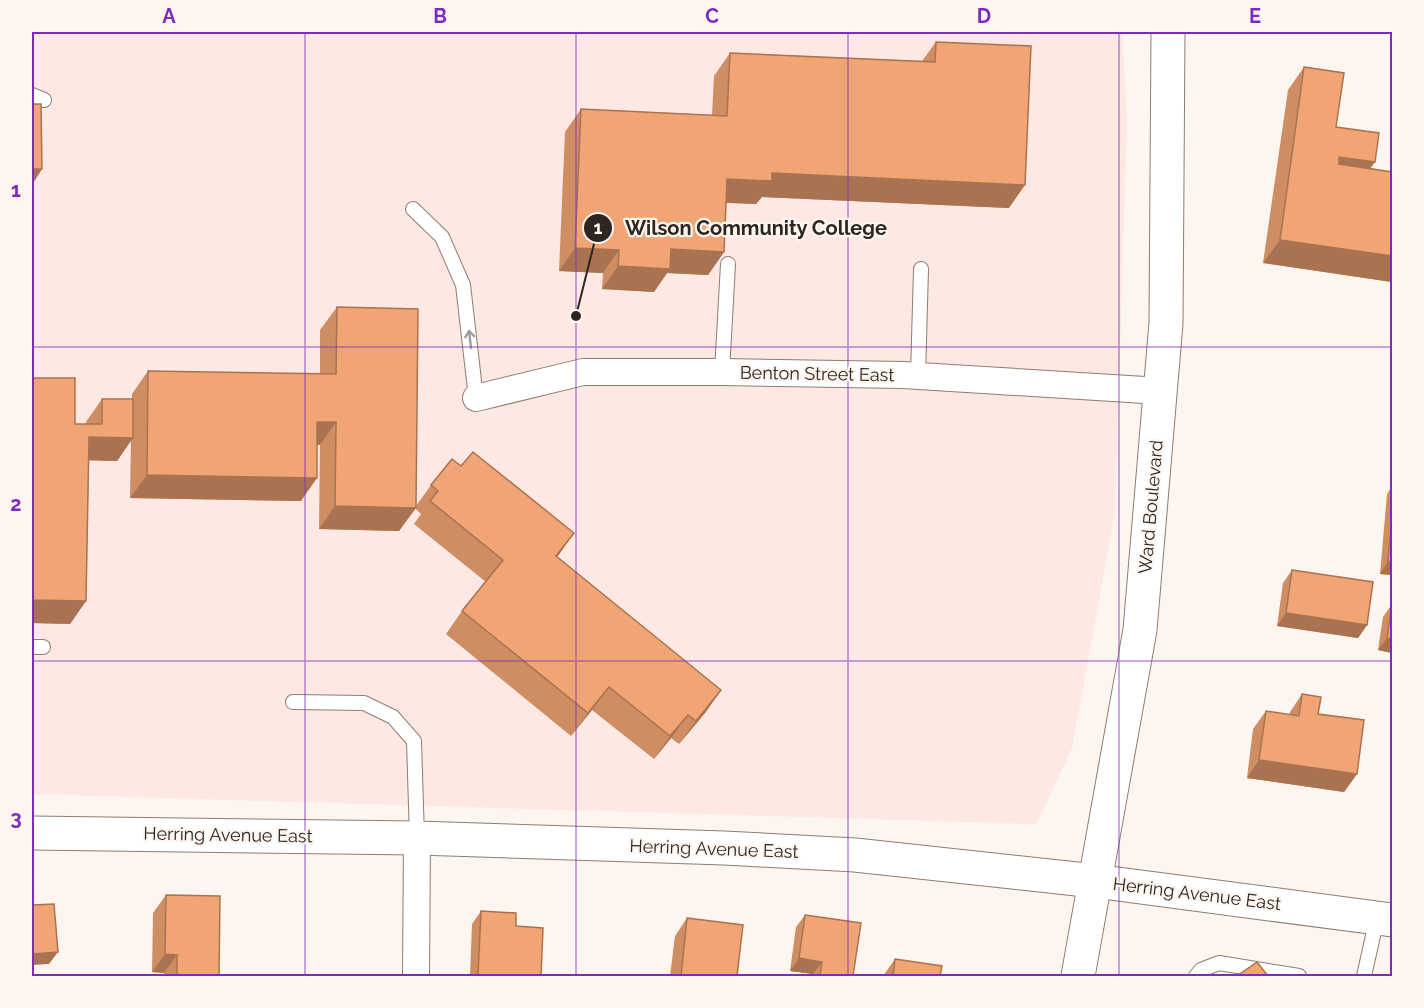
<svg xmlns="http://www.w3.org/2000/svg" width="1424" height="1008" font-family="Raleway,sans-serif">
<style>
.education{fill:#fde8e3}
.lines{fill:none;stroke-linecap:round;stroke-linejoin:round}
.service-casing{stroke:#8e7d70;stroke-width:16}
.minor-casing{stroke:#8e7d70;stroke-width:28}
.secondary-casing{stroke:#8e7d70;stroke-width:35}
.service{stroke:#fff;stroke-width:14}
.minor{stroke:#fff;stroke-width:26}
.secondary{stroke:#fff;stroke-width:33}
.wall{fill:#cf8d64}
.shaded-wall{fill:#a97351}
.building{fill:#f1a474;stroke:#a97351;stroke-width:1.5}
.oneway{stroke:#a09d9b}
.grid{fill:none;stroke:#7b2cbf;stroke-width:1.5;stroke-opacity:0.55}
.labels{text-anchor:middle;stroke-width:4.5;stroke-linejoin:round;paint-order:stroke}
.street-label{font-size:18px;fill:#2c2520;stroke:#fdf5ef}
.leader{fill:none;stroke:#2c2520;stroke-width:2}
.callout-dot{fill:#2c2520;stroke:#fdf5ef;stroke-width:2}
.mark-label{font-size:18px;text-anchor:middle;font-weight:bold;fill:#fff}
.callout-label{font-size:20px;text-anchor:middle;font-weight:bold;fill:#2c2520;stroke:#fdf5ef;stroke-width:4.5;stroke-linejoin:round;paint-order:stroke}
.neatline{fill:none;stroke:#7b2cbf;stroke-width:2}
.grid-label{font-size:20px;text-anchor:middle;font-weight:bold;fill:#7b2cbf}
</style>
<rect width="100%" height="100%" fill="#fdf5ef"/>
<polygon class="education" points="32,32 1122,32 1127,121 1115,512 1072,748 1036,824 32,794"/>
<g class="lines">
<defs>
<g id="service">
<polyline points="32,95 44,100"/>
<polyline points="413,209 442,237 463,285 476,398"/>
<polyline points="722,372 728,264"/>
<polyline points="918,376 921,269"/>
<polyline points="32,647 43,647"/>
<polyline points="293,702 364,703 393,717 414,741 417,838"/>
<polyline points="1196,976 1201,970 1219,963 1299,976"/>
<polyline points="1364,976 1377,918"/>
</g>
<g id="minor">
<polyline points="476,398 583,372 722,372 903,375 1161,391"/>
<polyline points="416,976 417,838"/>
</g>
<g id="secondary">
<polyline points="32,833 417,838 724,848 855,855 1095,881 1392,920"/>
<polyline points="1078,976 1140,630 1166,323 1168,32"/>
</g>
</defs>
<use href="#service" class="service-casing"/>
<use href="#minor" class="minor-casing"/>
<use href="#secondary" class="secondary-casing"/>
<use href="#service" class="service"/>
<use href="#minor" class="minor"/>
<use href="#secondary" class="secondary"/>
</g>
<g class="wall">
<polygon points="936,42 1009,208 762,197 756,204 726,203 724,252 708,275 667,273 654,292 602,289 603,273 559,271 565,132 581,109 712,115 714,76 730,53 922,61"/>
<polygon points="1304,67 1336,127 1375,162 1370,168 1392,172 1392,282 1263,263 1288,90"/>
<polygon points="337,307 416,506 431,485 557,557 721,690 705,713 679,744 671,738 654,759 592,710 571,736 446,634 462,611 486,582 414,524 421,514 415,508 399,531 319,529 320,445 317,445 301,501 130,498 131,440 117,461 89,460 86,601 70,624 32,623 32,378 75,424 86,424 86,422 102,399 132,399 132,394 148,371 320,374 320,330"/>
<polygon points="1392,486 1392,575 1380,574 1387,494"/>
<polygon points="1292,570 1367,625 1358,638 1277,626 1283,583"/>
<polygon points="1392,604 1392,653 1378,650 1383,617"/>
<polygon points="1302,694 1318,714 1357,774 1344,792 1247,778 1253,729 1266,711 1289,715 1290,712"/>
<polygon points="166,895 219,976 164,976 164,973 152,972 153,913"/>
<polygon points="481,911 516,926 541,976 470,976 472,924"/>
<polygon points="805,915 853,976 813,976 813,974 790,971 796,927"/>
<polygon points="687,918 737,976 670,976 675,936"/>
<polygon points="895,959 940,976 883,976"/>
</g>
<g class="shaded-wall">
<polygon points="1339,157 1375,162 1358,185 1323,180"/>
<polygon points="32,169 42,169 32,185"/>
<polygon points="772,173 1025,185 1009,208 762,197 756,204 711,202 727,179"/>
<polygon points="1280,240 1392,256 1392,282 1263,263"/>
<polygon points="575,248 619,250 603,273 559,271"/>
<polygon points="671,249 724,252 708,275 667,273 654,292 602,289 618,266"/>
<polygon points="317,422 336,422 320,445 301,445"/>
<polygon points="89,437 133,438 117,461 73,460"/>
<polygon points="147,475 317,478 301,501 130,498"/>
<polygon points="335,506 416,508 399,531 319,529"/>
<polygon points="574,533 558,556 540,579 556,556"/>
<polygon points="1388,561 1392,562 1392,575 1380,574"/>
<polygon points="32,600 86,601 70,624 32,623"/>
<polygon points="1286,613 1367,625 1358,638 1277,626"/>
<polygon points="1387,638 1392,639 1392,653 1378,650"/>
<polygon points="609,687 592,710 571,736 588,713"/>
<polygon points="721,690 705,713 679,744 696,721"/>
<polygon points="688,715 671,738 654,759 670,736"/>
<polygon points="1259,760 1357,774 1344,792 1247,778"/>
<polygon points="58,952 49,964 32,965 32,954"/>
<polygon points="165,954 177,955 164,973 152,972"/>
<polygon points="799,958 822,962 813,974 790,971"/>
</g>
<g class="building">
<polygon points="936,42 1031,46 1025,185 772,173 772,181 727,179 724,252 671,249 670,269 618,266 619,250 575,248 581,109 727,116 730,53 935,62"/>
<polygon points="1304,67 1344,73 1336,127 1379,133 1375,162 1339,157 1339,164 1392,172 1392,256 1280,240"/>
<polygon points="32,104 41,104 42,169 32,169"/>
<polygon points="337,307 418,309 416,508 335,506 336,422 317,422 317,478 147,475 148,371 336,374"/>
<polygon points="32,378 75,378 75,424 102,424 102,399 133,399 133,438 89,437 86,601 32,600"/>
<polygon points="473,452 574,533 556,556 721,690 696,721 688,715 670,736 609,687 588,713 462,611 503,560 430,501 438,491 431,485 452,459 461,466"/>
<polygon points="1392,517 1392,562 1388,561"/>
<polygon points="1292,570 1373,582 1367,625 1286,613"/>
<polygon points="1392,604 1392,639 1387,638"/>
<polygon points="1302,694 1321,697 1318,714 1364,720 1357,774 1259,760 1266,711 1299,716"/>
<polygon points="166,895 220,896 219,976 177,976 177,955 165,954"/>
<polygon points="54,904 58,952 32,954 32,905"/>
<polygon points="481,911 516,913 516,926 543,928 541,976 503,976 482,975 481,976 478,976"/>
<polygon points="805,915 861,923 853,976 820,976 822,962 799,958"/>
<polygon points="687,918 743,925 737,976 681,976"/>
<polygon points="895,959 942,966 940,976 893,976"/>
<polygon points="1257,962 1268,976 1237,976"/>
<polygon points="482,975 503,976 482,976"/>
</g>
<defs><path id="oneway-shaft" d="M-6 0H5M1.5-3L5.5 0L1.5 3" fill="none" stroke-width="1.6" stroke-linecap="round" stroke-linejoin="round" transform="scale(1.5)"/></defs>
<use class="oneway" href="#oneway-shaft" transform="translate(470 339) rotate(-97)"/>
<path class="grid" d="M305 32V976M576 32V976M848 32V976M1119 32V976M32 347H1392M32 661H1392"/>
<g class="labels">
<g class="street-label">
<text transform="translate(817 374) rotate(1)" y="6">Benton Street East</text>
<text transform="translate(1151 507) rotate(-85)" y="6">Ward Boulevard</text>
<text transform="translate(228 835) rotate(1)" y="6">Herring Avenue East</text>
<text transform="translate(714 849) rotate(2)" y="6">Herring Avenue East</text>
<text transform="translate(1197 894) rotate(7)" y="6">Herring Avenue East</text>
</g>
</g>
<path class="leader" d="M576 316L598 228"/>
<g class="callout-dot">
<circle cx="576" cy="316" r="6"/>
<circle cx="598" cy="228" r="15"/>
</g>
<g class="mark-label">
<text x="598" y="234">1</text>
</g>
<g class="callout-label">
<text x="756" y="235">Wilson Community College</text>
</g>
<rect width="1424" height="1008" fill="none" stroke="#fdf5ef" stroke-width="66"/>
<rect x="33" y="33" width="1358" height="942" class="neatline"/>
<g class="grid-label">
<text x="169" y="23">A</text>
<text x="440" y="23">B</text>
<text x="712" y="23">C</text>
<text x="984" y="23">D</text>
<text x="1255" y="23">E</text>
<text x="16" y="197">1</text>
<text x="16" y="511">2</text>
<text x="16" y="825">3</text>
</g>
</svg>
